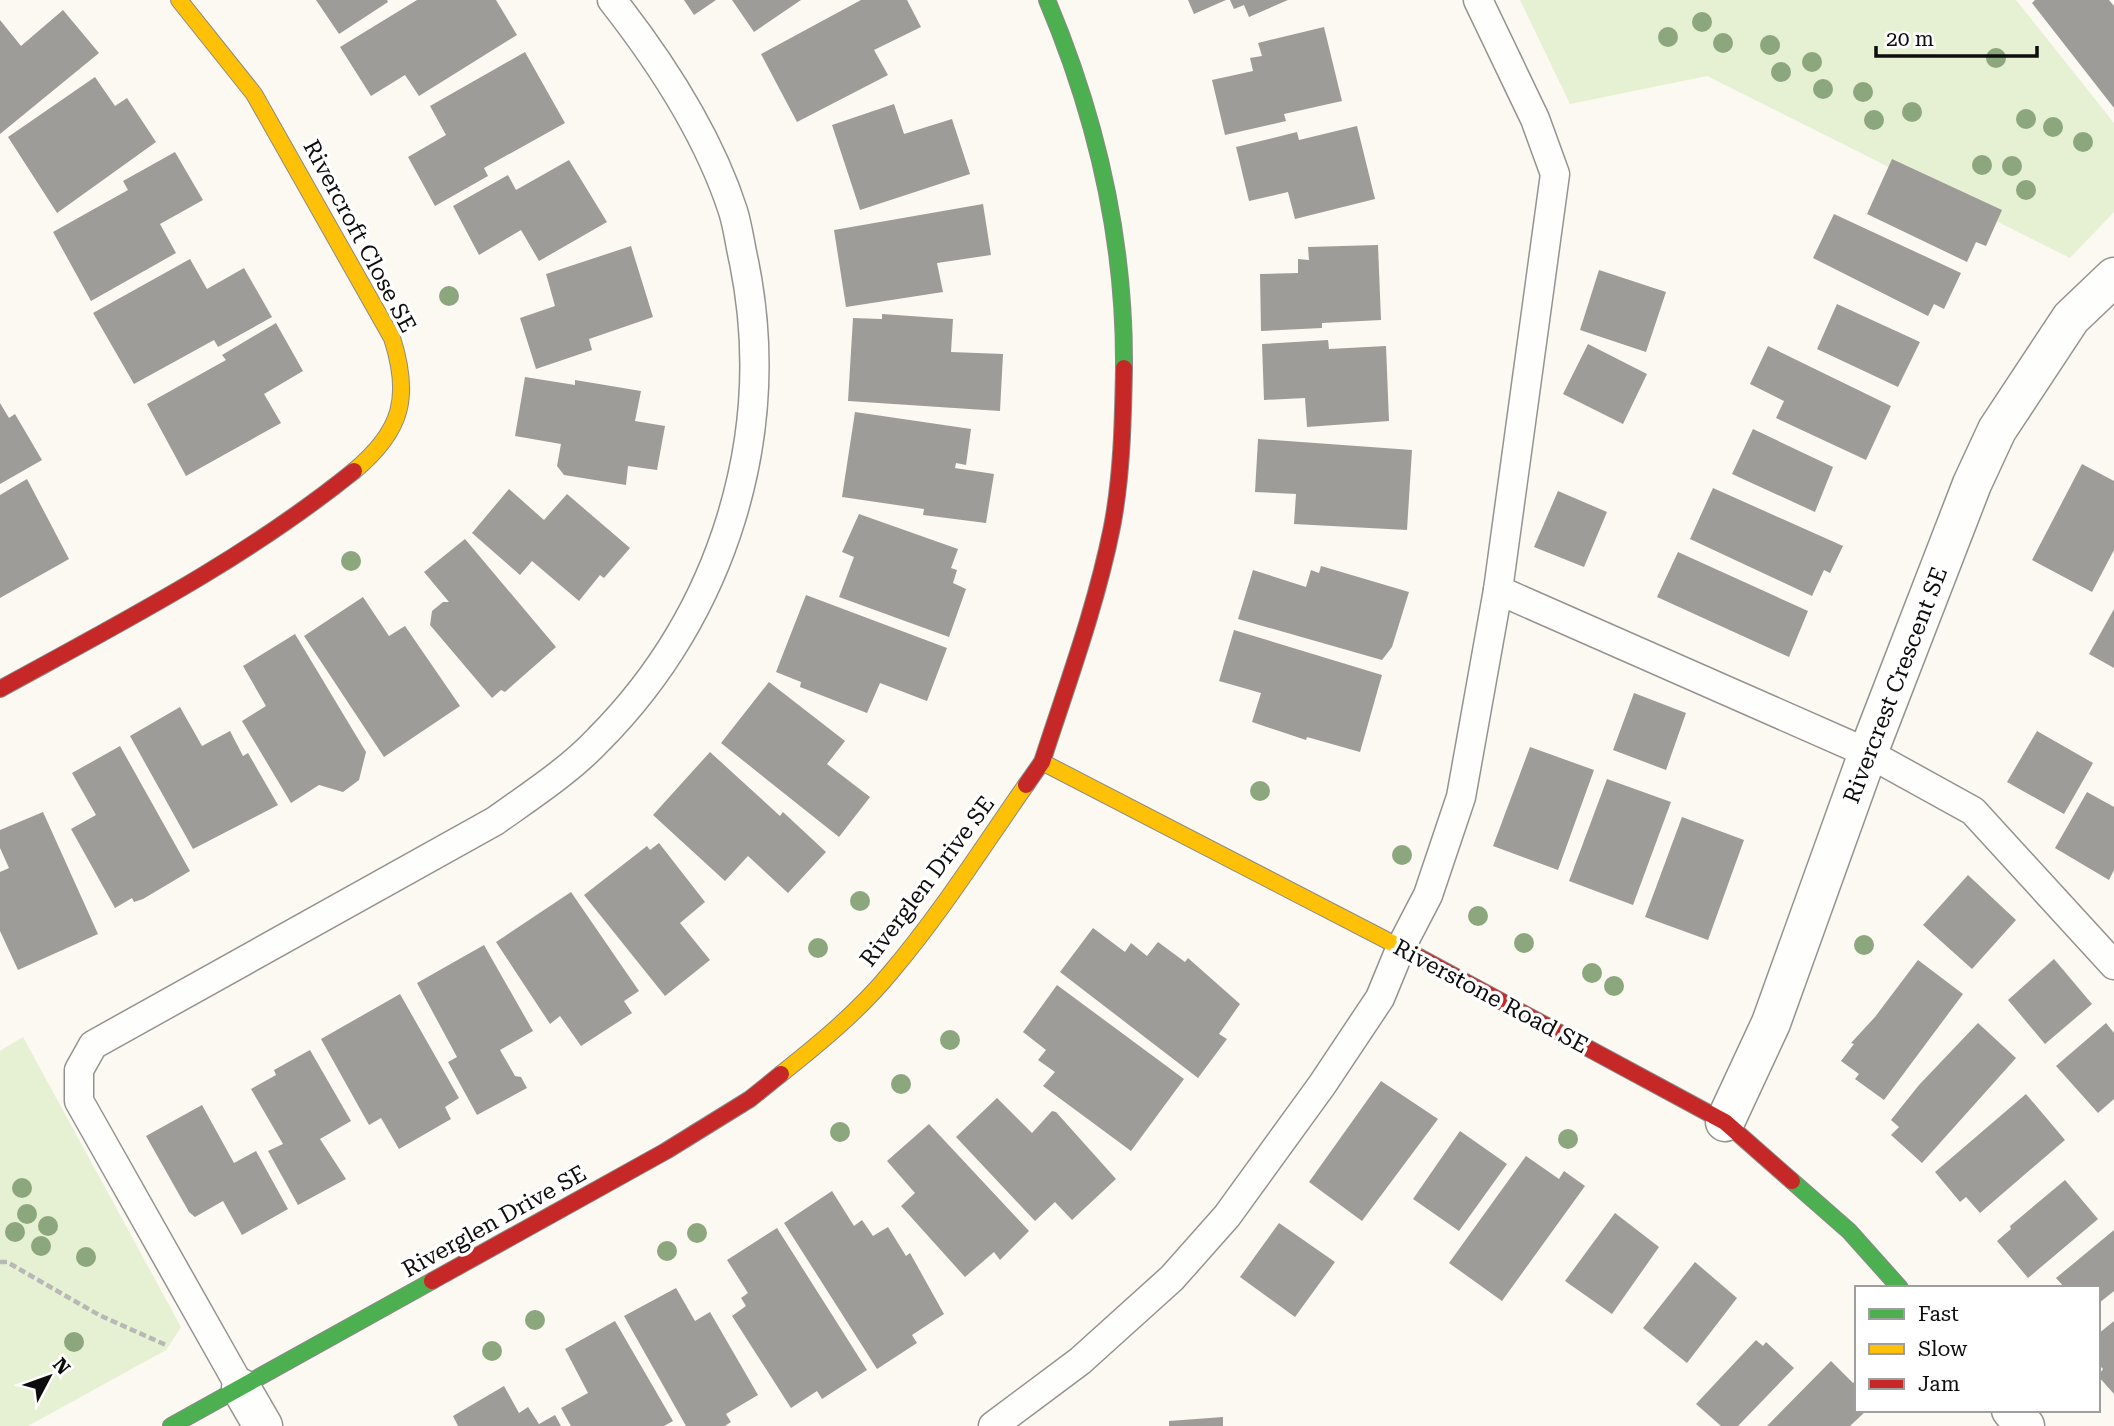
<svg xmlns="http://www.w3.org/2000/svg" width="2114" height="1426" font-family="'Roboto Serif',serif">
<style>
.green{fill:#e6f0d2}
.building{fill:#9e9c98}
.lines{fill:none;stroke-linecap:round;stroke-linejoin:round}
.lane-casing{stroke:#949390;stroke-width:31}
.street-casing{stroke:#949390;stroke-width:41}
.fast-casing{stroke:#8b8a87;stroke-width:18}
.slow-casing{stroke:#8b8a87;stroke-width:18}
.jam-casing{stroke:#8b8a87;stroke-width:18}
.path{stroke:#b8b8b6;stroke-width:4.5;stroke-dasharray:7 3.5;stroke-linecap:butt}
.lane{stroke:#fefefd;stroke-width:28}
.street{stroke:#fefefd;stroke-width:38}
.fast{stroke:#4caf50;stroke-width:16}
.slow{stroke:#ffc107;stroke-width:16}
.jam{stroke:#c62828;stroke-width:16}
.tree{fill:#8ca77e}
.labels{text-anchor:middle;stroke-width:7;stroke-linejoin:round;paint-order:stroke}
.street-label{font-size:23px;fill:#0d0d0d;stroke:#fff}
</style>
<rect width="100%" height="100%" fill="#fbf9f2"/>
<g class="green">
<polygon points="1520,0 2016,0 2114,123 2114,212 2070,258 1707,76 1570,104"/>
<polygon points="23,1037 181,1327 166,1350 28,1426 0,1426 0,1051"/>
</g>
<g class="building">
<polygon points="316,0 387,0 388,2 339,34"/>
<polygon points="417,0 496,0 517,35 419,96 405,75 371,96 340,47"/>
<polygon points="684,0 716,0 694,15"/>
<polygon points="732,0 801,0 754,32"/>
<polygon points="861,0 907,0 921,27 874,50 888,75 797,122 761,54"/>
<polygon points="1188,0 1226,0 1194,14"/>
<polygon points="1230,0 1288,0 1249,17 1244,5 1234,9"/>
<polygon points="2035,0 2109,0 2114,6 2114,108 2032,3"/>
<polygon points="63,10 99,53 0,134 0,20 21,46"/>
<polygon points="1324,27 1342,101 1284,114 1286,121 1225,135 1212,80 1253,71 1250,58 1262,56 1258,43"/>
<polygon points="525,52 565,123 484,168 488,176 435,206 408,157 446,135 430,106"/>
<polygon points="95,77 115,106 127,98 156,142 57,213 8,137"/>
<polygon points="894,104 904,134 952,119 970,174 860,210 832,125"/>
<polygon points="1357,126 1375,199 1295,219 1288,192 1249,201 1236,147 1297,132 1299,140"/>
<polygon points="175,152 203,200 160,224 176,253 91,301 53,232 128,190 123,181"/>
<polygon points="1892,159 2002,210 1986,246 1976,242 1967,262 1867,214"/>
<polygon points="569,160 607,222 539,261 521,230 479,255 453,206 508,175 516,190"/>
<polygon points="983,204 991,255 937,263 943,292 846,307 834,230"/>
<polygon points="1834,214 1961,273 1944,309 1934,304 1928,316 1813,258"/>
<polygon points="1378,245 1381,320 1322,323 1322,328 1261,331 1260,274 1298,273 1298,259 1309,260 1308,247"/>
<polygon points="631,246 653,317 589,339 592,350 536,369 520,318 555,306 546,274"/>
<polygon points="190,259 207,289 244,268 272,317 218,347 214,340 134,384 93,313"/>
<polygon points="1599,270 1666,292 1646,352 1580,330"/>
<polygon points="1837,304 1920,342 1898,387 1817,349"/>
<polygon points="882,314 953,319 951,352 1003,354 1000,411 848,401 853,318 882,319"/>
<polygon points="276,323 303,371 264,394 281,423 186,476 147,404 226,360 222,355"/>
<polygon points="1328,340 1329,349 1386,346 1389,421 1307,427 1305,398 1264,400 1262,344"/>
<polygon points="1588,344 1647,374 1623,424 1563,394"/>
<polygon points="1768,346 1891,406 1866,460 1776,418 1784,401 1750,384"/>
<polygon points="525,377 575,385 575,380 641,391 635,421 665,426 657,470 628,466 626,485 564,475 557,466 561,444 515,436"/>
<polygon points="0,403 9,418 15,414 42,460 0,484"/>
<polygon points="855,412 971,429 966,465 956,463 955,468 994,474 986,523 923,515 924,509 842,497"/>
<polygon points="1753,429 1833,467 1815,512 1732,474"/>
<polygon points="1258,439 1412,450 1407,530 1294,524 1296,494 1255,492"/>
<polygon points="2082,464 2114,481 2114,550 2092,592 2032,560"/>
<polygon points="27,479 69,559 0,598 0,495"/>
<polygon points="1713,488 1843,546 1830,573 1824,570 1812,596 1690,539"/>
<polygon points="509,489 544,520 567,494 630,548 604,578 600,575 579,601 532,561 520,575 472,533"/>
<polygon points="1558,491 1607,512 1584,567 1534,547"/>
<polygon points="859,514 958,549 951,568 957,570 953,583 966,589 949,637 839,597 854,557 842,552"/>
<polygon points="465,539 556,647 505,692 501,690 492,698 430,625 432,611 443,602 449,602 424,572"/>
<polygon points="1678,552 1808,611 1789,657 1657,597"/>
<polygon points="1321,566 1409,592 1392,647 1382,660 1238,619 1253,570 1306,587 1311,570 1319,573"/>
<polygon points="806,595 947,648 927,701 880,683 867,713 800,687 801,682 776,672"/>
<polygon points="363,597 389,636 405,626 460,706 384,757 304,636"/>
<polygon points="2114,609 2114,668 2089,654"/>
<polygon points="1234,630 1382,675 1360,752 1307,737 1306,740 1252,722 1261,693 1219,681"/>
<polygon points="295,634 366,752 359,780 343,792 319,785 291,803 242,721 266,706 243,666"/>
<polygon points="769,682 845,741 827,764 870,797 839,837 721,743"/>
<polygon points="1634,693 1686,713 1666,770 1613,750"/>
<polygon points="180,707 202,746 230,731 243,756 248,753 278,805 193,849 130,736"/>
<polygon points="2037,731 2093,763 2064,814 2007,782"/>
<polygon points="120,746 190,871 143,899 134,902 132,898 115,908 71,829 96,815 72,773"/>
<polygon points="1530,747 1594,770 1558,870 1493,846"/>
<polygon points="710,752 780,816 783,812 826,852 788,893 748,856 725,881 653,815"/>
<polygon points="1607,779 1671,802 1633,905 1569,881"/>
<polygon points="2087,792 2114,807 2114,870 2109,880 2055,848"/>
<polygon points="43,812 98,934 18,970 0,931 0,872 9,868 0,848 0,830"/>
<polygon points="1682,817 1744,840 1708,940 1645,917"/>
<polygon points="659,843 705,902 680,923 710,960 665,996 584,895 647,846 650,850"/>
<polygon points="1968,875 2016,920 1972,969 1923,925"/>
<polygon points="571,892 639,991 624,1001 632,1013 581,1046 560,1016 550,1024 496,942"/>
<polygon points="1093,928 1125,952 1131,943 1147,956 1158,942 1185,962 1188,958 1240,1004 1219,1034 1227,1039 1198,1078 1060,972"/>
<polygon points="484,945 533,1031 500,1050 515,1076 521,1077 527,1088 477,1115 448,1062 457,1057 417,983"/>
<polygon points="2054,959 2092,1004 2045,1044 2008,1000"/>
<polygon points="1918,960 1963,994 1884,1100 1855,1079 1859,1074 1841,1061 1854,1044 1851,1043 1875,1017"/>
<polygon points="1057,985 1184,1079 1131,1151 1043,1086 1055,1072 1038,1060 1046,1050 1023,1032"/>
<polygon points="400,994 459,1098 445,1107 451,1119 399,1149 381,1118 369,1125 321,1039"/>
<polygon points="1978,1023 2016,1058 1922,1163 1891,1135 1899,1127 1891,1120 1919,1085"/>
<polygon points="2106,1023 2114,1033 2114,1099 2098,1113 2056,1066"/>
<polygon points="310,1050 351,1121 320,1139 346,1179 298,1205 268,1151 283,1144 251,1089 276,1075 274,1070"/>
<polygon points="1381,1081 1438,1119 1362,1221 1309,1182"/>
<polygon points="2026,1094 2065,1140 1980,1213 1966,1197 1960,1202 1935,1172"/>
<polygon points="997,1098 1032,1133 1052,1111 1056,1112 1116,1179 1072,1220 1055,1202 1035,1221 956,1137"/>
<polygon points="202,1105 234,1163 256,1151 288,1209 242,1235 223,1201 195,1217 189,1212 146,1136"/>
<polygon points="929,1124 1029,1231 1000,1260 994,1252 965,1277 901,1206 915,1193 887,1161"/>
<polygon points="1460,1131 1507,1164 1459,1231 1413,1199"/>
<polygon points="1526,1156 1559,1179 1564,1171 1585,1186 1502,1301 1449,1263"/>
<polygon points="2065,1180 2098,1219 2028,1278 1997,1241 2011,1229 2010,1226"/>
<polygon points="832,1191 854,1226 862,1220 873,1236 888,1227 906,1256 910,1253 944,1314 912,1335 917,1343 877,1369 784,1223"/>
<polygon points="1615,1213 1659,1247 1612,1314 1565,1281"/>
<polygon points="1279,1223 1335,1262 1295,1317 1240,1277"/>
<polygon points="777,1228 867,1370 822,1399 817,1391 791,1408 732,1316 746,1306 741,1298 748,1293 727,1260"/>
<polygon points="2114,1230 2114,1291 2099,1303 2101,1305 2098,1308 2098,1288 2065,1288 2056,1278"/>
<polygon points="1695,1262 1737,1298 1687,1363 1643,1328"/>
<polygon points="676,1288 695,1321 710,1312 758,1395 726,1414 731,1422 725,1426 686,1426 624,1316"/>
<polygon points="615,1321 673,1421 664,1426 571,1426 561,1408 588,1393 565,1349"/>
<polygon points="2114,1321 2114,1394 2098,1376 2103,1369 2098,1364 2098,1334"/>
<polygon points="1756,1340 1763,1346 1766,1342 1794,1368 1738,1426 1721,1426 1696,1404"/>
<polygon points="1831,1361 1853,1383 1857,1379 1857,1410 1867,1410 1850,1426 1767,1426"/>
<polygon points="504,1386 519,1413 528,1407 539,1424 555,1415 561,1426 458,1426 453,1416"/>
<polygon points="1223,1417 1223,1426 1169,1426 1169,1421"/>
</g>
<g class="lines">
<defs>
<g id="lane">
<polyline points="1498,590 1868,753 1973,811 2114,965"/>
<path d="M241 1388 79 1101V1070L93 1045 495 821C530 796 569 771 599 739 723 614 779 435 744 262 740 245 738 227 733 211 709 137 660 61 612 0"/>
<polyline points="993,1426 1080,1361 1172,1278 1227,1216 1322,1085 1380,998 1401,947 1428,895 1461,797 1498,590 1555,174 1535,119 1478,0"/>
</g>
<g id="street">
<polyline points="1725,1122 1771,1023 1868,753 1972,484 1997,430 2071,318 2114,277"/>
<polyline points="241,1388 263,1426"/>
<polyline points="2011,1410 2025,1426"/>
</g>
<g id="fast">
<path d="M1047 0C1096 116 1125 241 1124 368"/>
<polyline points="1792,1181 1849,1231 1900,1288"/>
<polyline points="171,1426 432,1281"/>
</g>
<g id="slow">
<path d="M179 0 254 94 392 338C411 397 402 431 354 471"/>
<polyline points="1042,762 1419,957"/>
<path d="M781 1074C820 1043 860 1010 891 972 941 913 982 848 1026 785"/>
</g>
<g id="jam">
<path d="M0 689C122 622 245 559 354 471"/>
<path d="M1026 785 1042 762C1067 685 1096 607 1112 527 1122 475 1123 421 1124 368"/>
<polyline points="1419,957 1725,1122 1792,1181"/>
<polyline points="432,1281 666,1151 750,1099 781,1074"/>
</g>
</defs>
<use href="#lane" class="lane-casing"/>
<use href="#street" class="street-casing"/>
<use href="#fast" class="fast-casing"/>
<use href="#slow" class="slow-casing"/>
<use href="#jam" class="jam-casing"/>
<polyline class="path" points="0,1262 7,1262 99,1315 166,1345"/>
<use href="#lane" class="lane"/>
<use href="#street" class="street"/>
<use href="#fast" class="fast"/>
<use href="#slow" class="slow"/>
<use href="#jam" class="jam"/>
</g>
<g class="tree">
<circle cx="1702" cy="22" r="10"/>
<circle cx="1668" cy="37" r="10"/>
<circle cx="1723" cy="43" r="10"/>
<circle cx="1770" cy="45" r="10"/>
<circle cx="1996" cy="58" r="10"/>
<circle cx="1812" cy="62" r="10"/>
<circle cx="1781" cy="72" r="10"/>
<circle cx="1823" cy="89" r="10"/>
<circle cx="1863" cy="92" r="10"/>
<circle cx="1912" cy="112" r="10"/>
<circle cx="2026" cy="119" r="10"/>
<circle cx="1874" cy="120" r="10"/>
<circle cx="2053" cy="127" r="10"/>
<circle cx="2083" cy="142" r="10"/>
<circle cx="1982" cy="165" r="10"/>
<circle cx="2012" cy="166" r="10"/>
<circle cx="2026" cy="190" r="10"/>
<circle cx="449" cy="296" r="10"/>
<circle cx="351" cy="561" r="10"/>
<circle cx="1260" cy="791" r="10"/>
<circle cx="1402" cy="855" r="10"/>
<circle cx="860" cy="901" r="10"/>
<circle cx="1478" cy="916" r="10"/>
<circle cx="1524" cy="943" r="10"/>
<circle cx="1864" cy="945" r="10"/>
<circle cx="818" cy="948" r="10"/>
<circle cx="1592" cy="973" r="10"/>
<circle cx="1614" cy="986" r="10"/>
<circle cx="950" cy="1040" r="10"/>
<circle cx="901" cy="1084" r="10"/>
<circle cx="840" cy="1132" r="10"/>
<circle cx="1568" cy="1139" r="10"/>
<circle cx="22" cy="1188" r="10"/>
<circle cx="27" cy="1214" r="10"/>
<circle cx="48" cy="1226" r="10"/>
<circle cx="15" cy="1232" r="10"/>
<circle cx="697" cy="1233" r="10"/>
<circle cx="41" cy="1246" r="10"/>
<circle cx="667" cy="1251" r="10"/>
<circle cx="86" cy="1257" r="10"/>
<circle cx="535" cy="1320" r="10"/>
<circle cx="74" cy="1342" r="10"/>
<circle cx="492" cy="1351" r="10"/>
</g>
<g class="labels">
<g class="street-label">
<text transform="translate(360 236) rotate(62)" y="8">Rivercroft Close SE</text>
<text transform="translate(1895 685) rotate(-69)" y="8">Rivercrest Crescent SE</text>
<text transform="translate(927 881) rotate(-53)" y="8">Riverglen Drive SE</text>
<text transform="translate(1491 996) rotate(28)" y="8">Riverstone Road SE</text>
<text transform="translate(494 1221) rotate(-29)" y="8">Riverglen Drive SE</text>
</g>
</g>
<rect x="1855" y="1286" width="245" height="126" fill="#ffffff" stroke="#9e9e9e" stroke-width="2"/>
<rect x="1869" y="1309" width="35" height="10" fill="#4caf50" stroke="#9e9e9e" stroke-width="2"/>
<text x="1918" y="1321" font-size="21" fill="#0d0d0d">Fast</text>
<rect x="1869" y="1344" width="35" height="10" fill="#ffc107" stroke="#9e9e9e" stroke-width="2"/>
<text x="1918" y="1356" font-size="21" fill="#0d0d0d">Slow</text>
<rect x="1869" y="1379" width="35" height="10" fill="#c62828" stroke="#9e9e9e" stroke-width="2"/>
<text x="1918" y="1391" font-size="21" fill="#0d0d0d">Jam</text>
<g transform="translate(49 1377) rotate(49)" stroke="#ffffff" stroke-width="5" paint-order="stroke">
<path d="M0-5L12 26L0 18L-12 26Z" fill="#0d0d0d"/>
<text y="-10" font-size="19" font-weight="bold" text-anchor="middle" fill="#0d0d0d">N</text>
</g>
<path d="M1876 46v10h161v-10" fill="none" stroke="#0d0d0d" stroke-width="3.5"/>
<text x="1886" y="46" font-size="21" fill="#0d0d0d" stroke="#ffffff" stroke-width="5" paint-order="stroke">20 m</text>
</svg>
